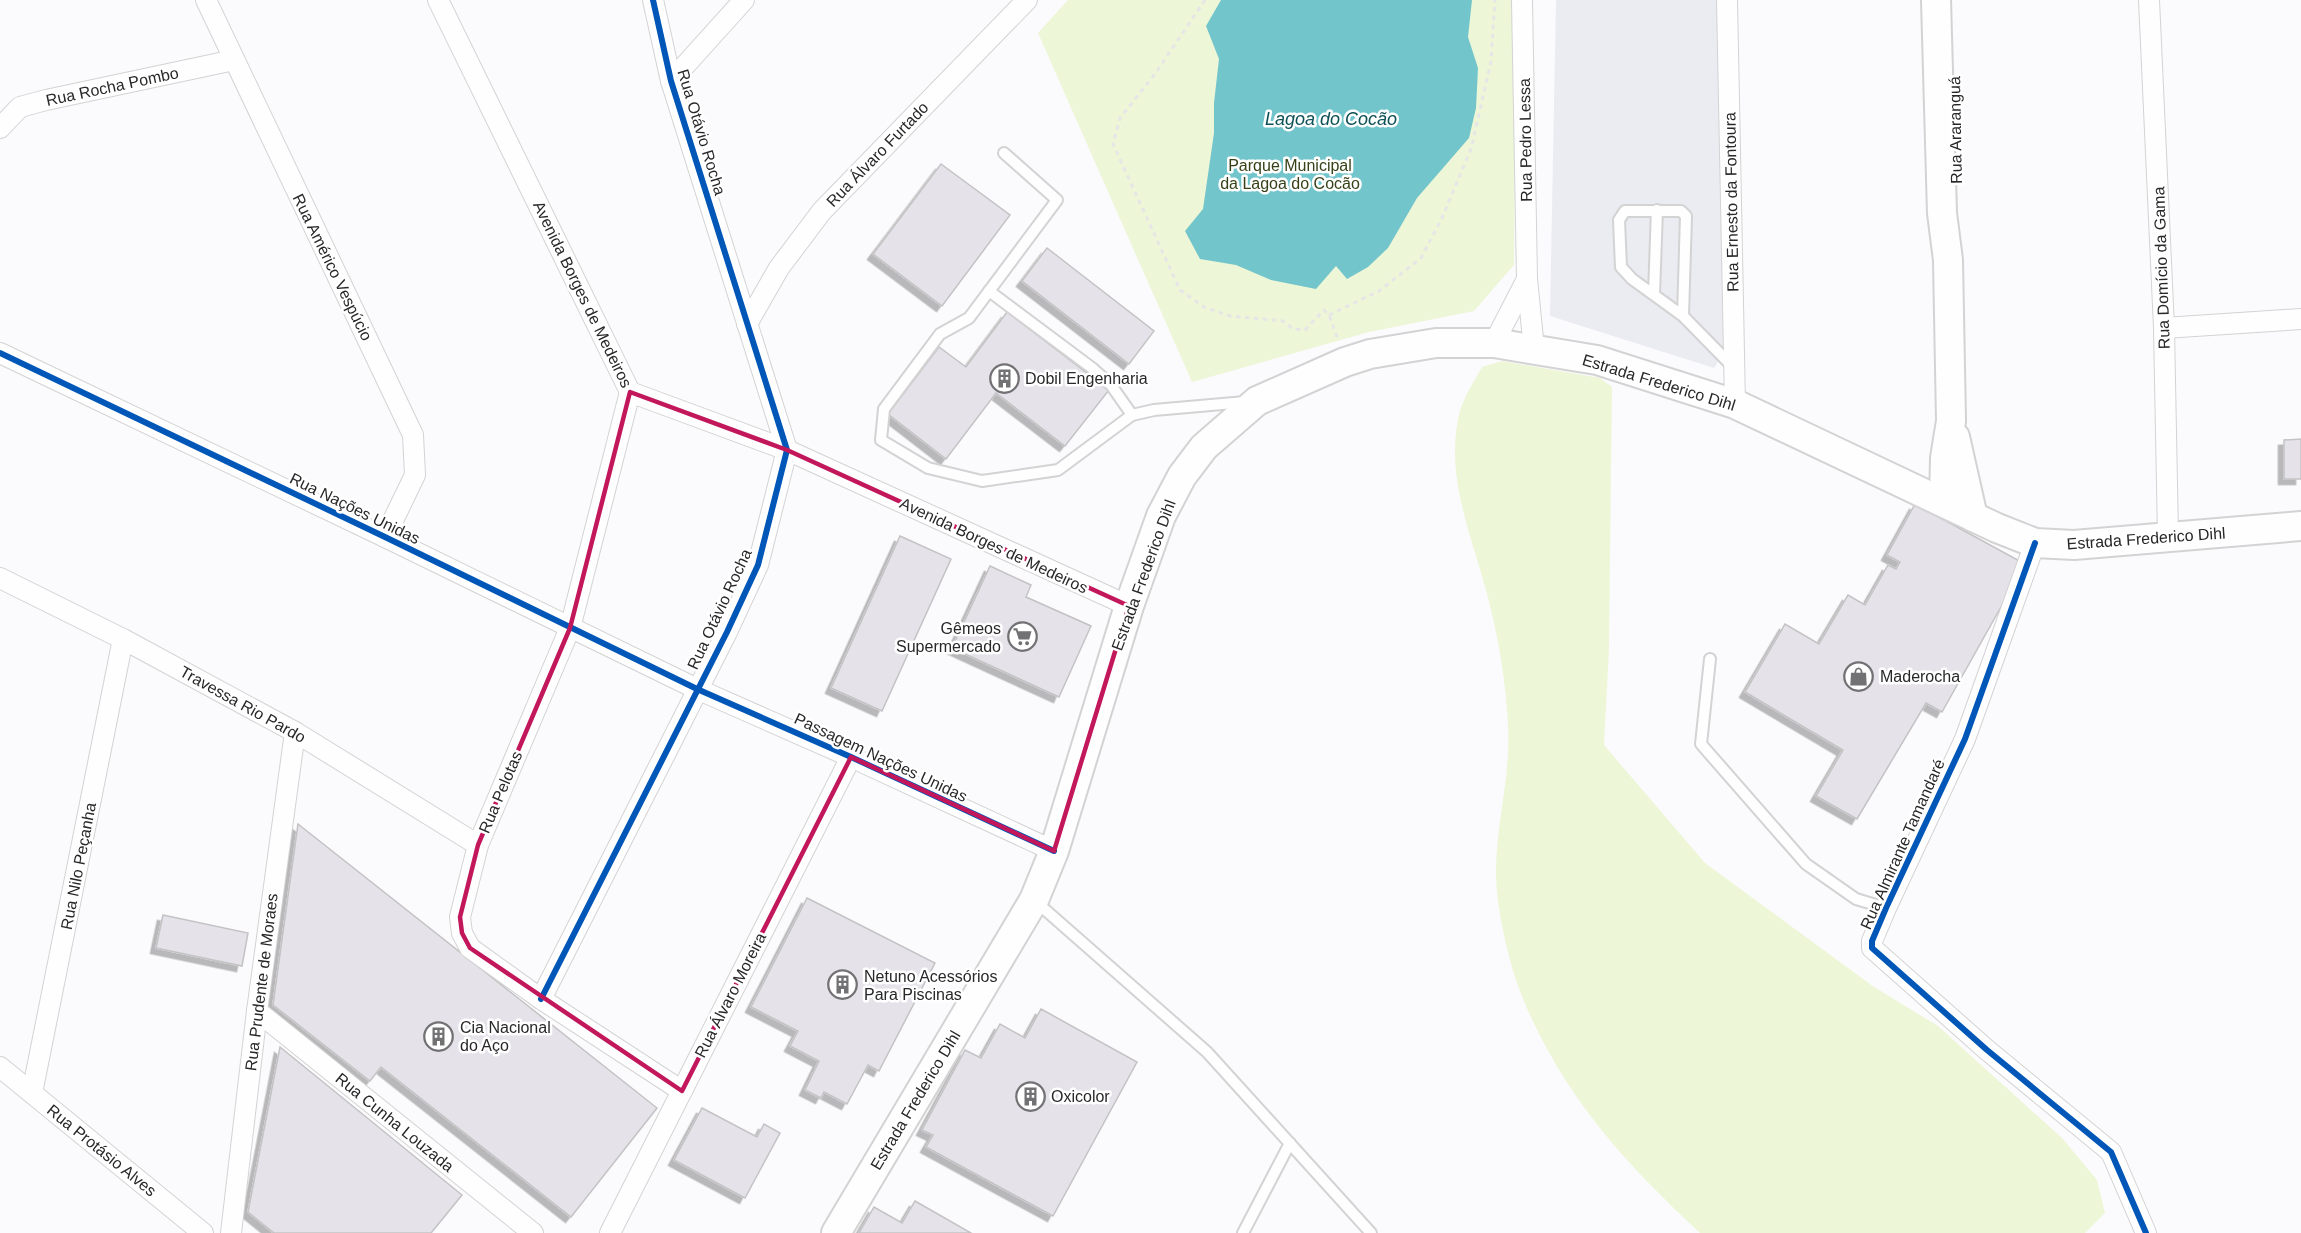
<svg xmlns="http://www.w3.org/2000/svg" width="2301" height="1233" font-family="Helvetica,sans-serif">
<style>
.built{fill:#ebebf2}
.green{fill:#edf6d7}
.water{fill:#73c5cc}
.building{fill:#e6e2ea;stroke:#c3c3c4;stroke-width:1.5;filter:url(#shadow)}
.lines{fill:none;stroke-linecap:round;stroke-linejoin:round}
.service-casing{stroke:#d3d3d4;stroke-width:14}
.minor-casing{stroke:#d3d3d4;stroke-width:22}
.secondary-casing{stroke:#d3d3d4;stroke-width:32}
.path{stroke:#e6e6e7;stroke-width:3;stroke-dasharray:4.5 4.5;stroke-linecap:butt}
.service{stroke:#fefeff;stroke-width:10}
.minor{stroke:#fefeff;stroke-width:20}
.secondary{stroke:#fefeff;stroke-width:28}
.cycleway-casing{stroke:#fff;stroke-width:10}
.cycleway{stroke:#0057b8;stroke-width:6}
.marked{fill:none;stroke:#c2185b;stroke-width:4.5;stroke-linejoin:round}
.labels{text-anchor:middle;stroke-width:5;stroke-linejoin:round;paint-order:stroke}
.street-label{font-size:16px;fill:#28282a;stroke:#fff}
.park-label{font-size:16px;fill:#374118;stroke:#fff}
.poi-label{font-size:16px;fill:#28282a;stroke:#fff;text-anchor:start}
.water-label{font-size:18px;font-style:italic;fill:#0e5156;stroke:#fff}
</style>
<defs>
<filter id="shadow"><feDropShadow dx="-5.5" dy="5.5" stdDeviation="0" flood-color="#0004"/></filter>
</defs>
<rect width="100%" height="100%" fill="#fbfbfd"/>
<polygon class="built" points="1556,0 1722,0 1730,344 1714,368 1550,316"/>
<g class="green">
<polygon points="1068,0 1516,0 1514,265 1474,311 1369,332 1192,382 1038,33"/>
<path d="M1502 361 1600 378 1612 387 1609 649 1604 745 1705 863 1874 987 1938 1026 2062 1138 2097 1180 2105 1213 2085 1233H1700C1626 1164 1567 1100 1526 1006 1510 970 1495 907 1496 867 1497 820 1511 773 1508 726 1506 681 1498 634 1486 590 1474 546 1455 498 1455 452 1455 438 1457 417 1462 405 1467 392 1475 380 1482 367Z"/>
</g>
<polygon class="water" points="1221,0 1472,0 1468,37 1478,68 1476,108 1469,138 1417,198 1388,248 1368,267 1347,279 1336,266 1316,289 1271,280 1236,265 1200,259 1185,231 1203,209 1214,133 1214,103 1219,59 1206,26"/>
<g class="building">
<polygon points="941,164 1010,215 942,306 873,254"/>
<polygon points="1047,248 1154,331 1129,364 1022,281"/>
<polygon points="1007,312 1109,390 1065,446 996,393 946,459 888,414 939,347 966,367"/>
<polygon points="2301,439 2301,479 2284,479 2284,440"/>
<polygon points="1915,504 2025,564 1942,712 1926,703 1857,819 1816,796 1843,750 1745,692 1785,624 1819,644 1848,595 1865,605 1888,565 1896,569 1900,562 1887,555"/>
<polygon points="900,536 951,559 882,711 831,688"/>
<polygon points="990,566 1031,585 1026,597 1091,626 1059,697 952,648"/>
<polygon points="298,824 657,1108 571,1217 381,1067 370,1081 273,1005"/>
<polygon points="807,898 935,963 879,1071 868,1065 847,1104 824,1092 821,1098 805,1090 819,1061 790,1046 798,1031 751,1007"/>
<polygon points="163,915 248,933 242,966 156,948"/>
<polygon points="1041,1009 1137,1062 1053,1216 926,1147 933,1135 922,1130 965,1050 981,1058 1000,1024 1025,1038"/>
<polygon points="280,1047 462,1195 431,1233 274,1233 248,1212"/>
<polygon points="702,1108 757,1137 764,1124 780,1133 745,1198 674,1160"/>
<polygon points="915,1201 971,1233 859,1233 874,1207 902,1223"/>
</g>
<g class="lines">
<defs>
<g id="service">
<polyline points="1004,153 1057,200 969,318 940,334 884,409 881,440 928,468 982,481 1058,470 1132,415 1154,410 1245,402"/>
<polyline points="989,291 1092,368 1111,385 1132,415"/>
<polyline points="1654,294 1657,210"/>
<polyline points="1683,316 1632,279 1621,267 1619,220 1625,211 1681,211 1686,216 1683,316 1734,368"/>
<polyline points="1710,659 1701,744 1806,864 1856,899 1886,908"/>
<polyline points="1034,900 1207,1052 1371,1233"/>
<polyline points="1243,1233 1290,1143"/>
</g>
<g id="minor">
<polyline points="206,0 413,435 415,475 385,537"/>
<polyline points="438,0 630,392 787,450 1129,606"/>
<polyline points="1522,0 1527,279 1534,349"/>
<polyline points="1727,0 1735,404"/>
<polyline points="2149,0 2164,328 2168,537"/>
<polyline points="671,81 744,0"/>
<polyline points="0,128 20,107 46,100 234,60"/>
<polyline points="747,324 779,268 822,211 1027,0"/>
<polyline points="2164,328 2301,319"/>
<polyline points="1494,343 1527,279"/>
<polyline points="0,353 385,537 697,689 851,757 1054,851"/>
<polyline points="630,392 570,628 478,845 460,917 462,933 470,948 541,999 682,1091"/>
<polyline points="2035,543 1965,739 1886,908 1872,941 1872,948 1987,1050 2111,1152 2146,1233"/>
<polyline points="0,578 123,639 295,732 478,845"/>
<polyline points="541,999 727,632 758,565 787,450 671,81 653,0"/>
<polyline points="257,1011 533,1233"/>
<polyline points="0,1067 203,1233"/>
<polyline points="32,1093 123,639"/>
<polyline points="231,1233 257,1011 295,732"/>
<polyline points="610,1233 851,757"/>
</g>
<g id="secondary">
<polyline points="1936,0 1942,213 1948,260 1951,421 1945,458 1944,502"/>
<polyline points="1955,437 1973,517"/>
<polyline points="836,1233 1034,900 1054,851 1129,606 1161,516 1182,476 1204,447 1257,401 1345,362 1370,354 1436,343 1494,343 1597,360 1735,404 1997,528 2035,543 2074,545 2301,526"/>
</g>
</defs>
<use href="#service" class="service-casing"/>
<use href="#minor" class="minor-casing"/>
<use href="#secondary" class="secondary-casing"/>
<g class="path">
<polyline points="1205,0 1155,74 1120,118 1113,144 1180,290 1204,307 1230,316 1283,321 1293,329 1305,330 1324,310 1329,315 1338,340"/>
<polyline points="1329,315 1379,291 1421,258 1442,218 1471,149 1491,62 1495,0"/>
</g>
<use href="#service" class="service"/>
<use href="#minor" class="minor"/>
<use href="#secondary" class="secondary"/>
<defs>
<g id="cycleway">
<polyline points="0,353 385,537 697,689 851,757 1054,851"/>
<polyline points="2035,543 1965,739 1886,908 1872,941 1872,948 1987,1050 2111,1152 2146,1233"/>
<polyline points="541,999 727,632 758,565 787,450 671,81 653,0"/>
</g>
</defs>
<use href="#cycleway" class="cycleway-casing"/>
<use href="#cycleway" class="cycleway"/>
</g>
<path class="marked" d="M630 392 787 450 1129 606 1054 851 851 757 682 1091 470 948 462 933 460 917 478 845 570 628Z"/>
<defs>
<symbol id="building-ring" viewBox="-11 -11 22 22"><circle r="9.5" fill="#fff" stroke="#727274" stroke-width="1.5"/><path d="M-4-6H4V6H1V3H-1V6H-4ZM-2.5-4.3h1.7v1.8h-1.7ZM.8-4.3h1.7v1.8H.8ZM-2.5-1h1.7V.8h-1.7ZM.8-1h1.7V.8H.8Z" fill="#727274"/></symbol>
<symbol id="supermarket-ring" viewBox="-11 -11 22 22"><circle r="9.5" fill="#fff" stroke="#727274" stroke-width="1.5"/><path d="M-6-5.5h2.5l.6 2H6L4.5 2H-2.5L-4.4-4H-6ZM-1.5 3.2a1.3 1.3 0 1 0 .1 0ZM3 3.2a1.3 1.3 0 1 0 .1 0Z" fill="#727274"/></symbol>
<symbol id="shop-ring" viewBox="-11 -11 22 22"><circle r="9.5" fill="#fff" stroke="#727274" stroke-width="1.5"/><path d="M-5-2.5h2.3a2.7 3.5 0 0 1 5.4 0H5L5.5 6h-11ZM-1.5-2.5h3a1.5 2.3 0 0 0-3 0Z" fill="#727274"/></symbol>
</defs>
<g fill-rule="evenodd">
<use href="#building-ring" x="988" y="362" width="33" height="33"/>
<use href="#supermarket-ring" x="1006" y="620" width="33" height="33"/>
<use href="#shop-ring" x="1842" y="660" width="33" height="33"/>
<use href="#building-ring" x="826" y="968" width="33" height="33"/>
<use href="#building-ring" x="422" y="1020" width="33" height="33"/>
<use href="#building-ring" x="1014" y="1080" width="33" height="33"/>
</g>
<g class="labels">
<g class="street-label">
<text transform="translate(112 86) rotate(-12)" y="6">Rua Rocha Pombo</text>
<text transform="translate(1955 130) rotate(-91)" y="6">Rua Araranguá</text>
<text transform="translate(702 132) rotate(73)" y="6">Rua Otávio Rocha</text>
<text transform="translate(1525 140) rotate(-91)" y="6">Rua Pedro Lessa</text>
<text transform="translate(877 154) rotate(-46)" y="6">Rua Álvaro Furtado</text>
<text transform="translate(1731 202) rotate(-91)" y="6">Rua Ernesto da Fontoura</text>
<text transform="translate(333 267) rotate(64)" y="6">Rua Américo Vespúcio</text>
<text transform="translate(2161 268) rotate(-92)" y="6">Rua Domício da Gama</text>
<text transform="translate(583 294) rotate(64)" y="6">Avenida Borges de Medeiros</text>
<text transform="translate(1659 382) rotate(17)" y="6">Estrada Frederico Dihl</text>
<text transform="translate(355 508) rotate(26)" y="6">Rua Nações Unidas</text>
<text transform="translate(2146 538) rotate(-4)" y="6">Estrada Frederico Dihl</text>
<text transform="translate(994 545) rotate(25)" y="6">Avenida Borges de Medeiros</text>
<text transform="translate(1143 575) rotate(-70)" y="6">Estrada Frederico Dihl</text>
<text transform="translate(719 609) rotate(-65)" y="6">Rua Otávio Rocha</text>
<text transform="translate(243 704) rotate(29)" y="6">Travessa Rio Pardo</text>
<text transform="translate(881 757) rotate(25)" y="6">Passagem Nações Unidas</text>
<text transform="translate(500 792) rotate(-67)" y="6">Rua Pelotas</text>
<text transform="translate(1902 844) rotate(-66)" y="6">Rua Almirante Tamandaré</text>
<text transform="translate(78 866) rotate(-79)" y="6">Rua Nilo Peçanha</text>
<text transform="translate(261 982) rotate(-83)" y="6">Rua Prudente de Moraes</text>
<text transform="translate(730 995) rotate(-63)" y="6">Rua Álvaro Moreira</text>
<text transform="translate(915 1100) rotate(-59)" y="6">Estrada Frederico Dihl</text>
<text transform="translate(395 1122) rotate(39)" y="6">Rua Cunha Louzada</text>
<text transform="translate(102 1150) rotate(39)" y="6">Rua Protásio Alves</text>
</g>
<g class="park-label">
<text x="1290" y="171">Parque Municipal<tspan x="1290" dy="18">da Lagoa do Cocão</tspan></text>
</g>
<g class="poi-label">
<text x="1025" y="384">Dobil Engenharia</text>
<text x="1001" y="634" text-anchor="end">Gêmeos<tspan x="1001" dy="18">Supermercado</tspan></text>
<text x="1880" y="682">Maderocha</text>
<text x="864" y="982">Netuno Acessórios<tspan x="864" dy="18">Para Piscinas</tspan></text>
<text x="460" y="1033">Cia Nacional<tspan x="460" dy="18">do Aço</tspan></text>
<text x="1051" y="1102">Oxicolor</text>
</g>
<g class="water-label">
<text x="1331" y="125">Lagoa do Cocão</text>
</g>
</g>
</svg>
